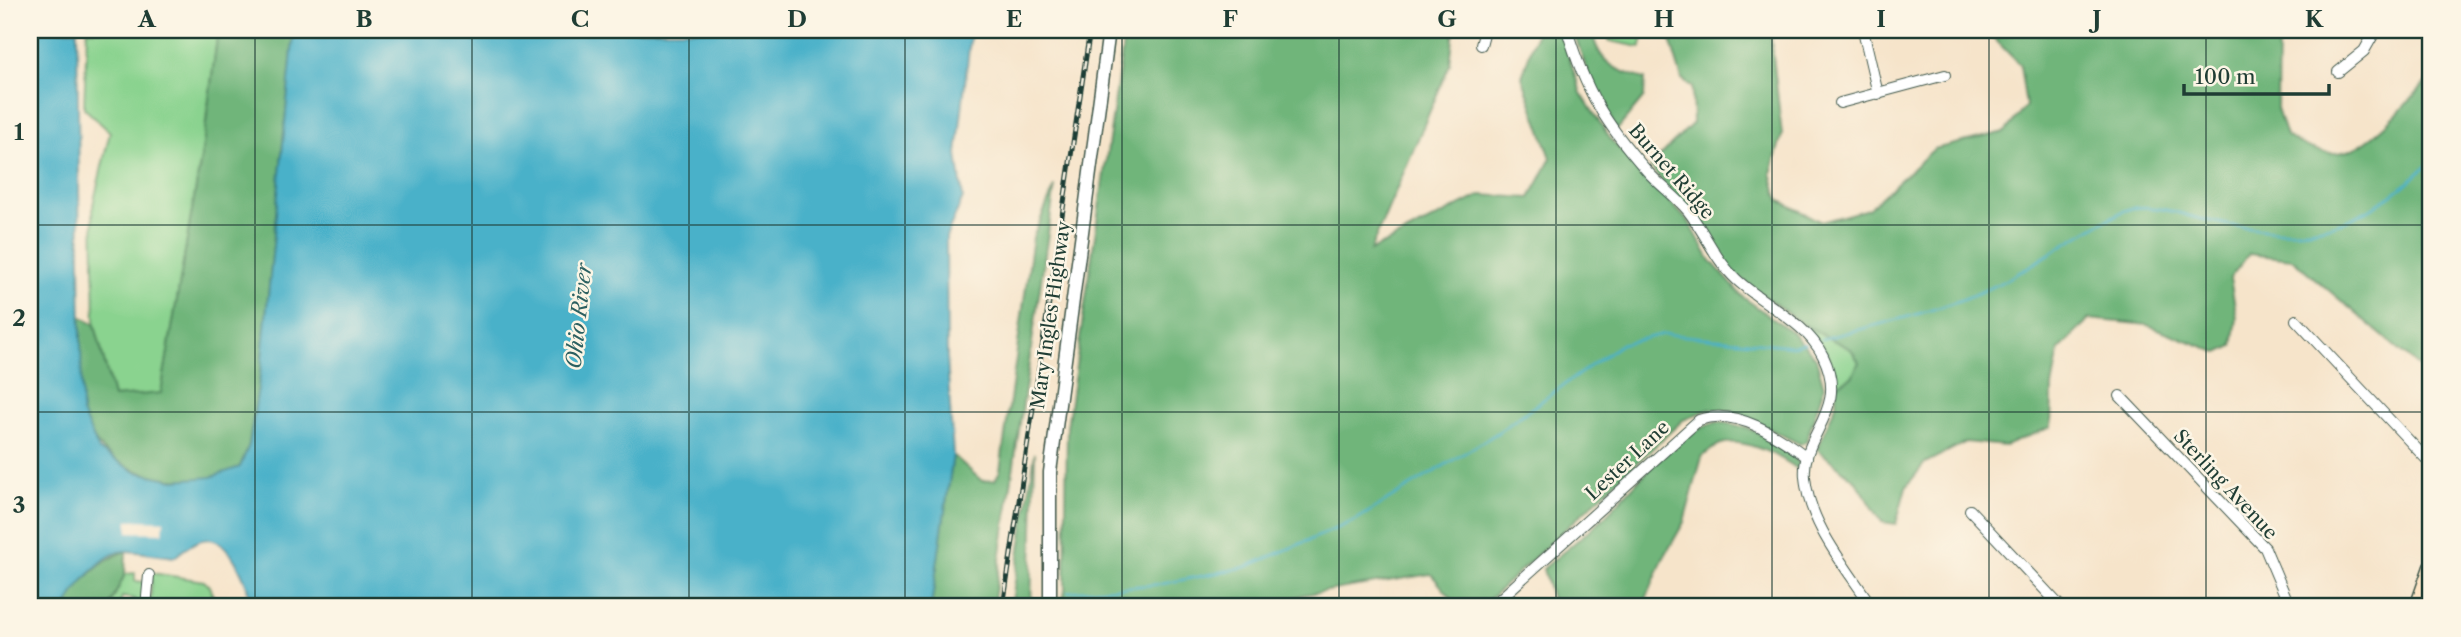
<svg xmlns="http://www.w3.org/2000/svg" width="2461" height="637" font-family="'Libre Caslon Text',serif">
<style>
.green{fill:#8ad38f;stroke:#548862;stroke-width:2}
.forest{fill:#6fb57a;stroke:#477957;stroke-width:2}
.water{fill:#4ab1c9;stroke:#34777e;stroke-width:2}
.pier{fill:#f6e4ca}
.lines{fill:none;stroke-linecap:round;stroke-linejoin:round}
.stream{stroke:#4ab1c9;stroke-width:2.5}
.minor-casing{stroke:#3f564a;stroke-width:12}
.tertiary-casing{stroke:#3f564a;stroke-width:15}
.secondary-casing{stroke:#3f564a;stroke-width:17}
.minor{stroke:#fff;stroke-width:10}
.tertiary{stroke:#fff;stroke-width:12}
.secondary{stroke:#fee5c5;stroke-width:14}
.rail-casing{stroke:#1f3d34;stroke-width:5}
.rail{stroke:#fcf5e5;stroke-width:2.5;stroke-dasharray:8;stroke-linecap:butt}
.grid{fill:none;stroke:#1f3d34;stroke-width:2;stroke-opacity:0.55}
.labels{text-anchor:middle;stroke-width:5;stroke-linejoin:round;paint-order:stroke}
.street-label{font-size:19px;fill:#1f3d34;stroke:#fcf5e5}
.water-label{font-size:21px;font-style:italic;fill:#2c6061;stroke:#fcf5e5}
.neatline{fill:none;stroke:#1f3d34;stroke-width:2.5}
.grid-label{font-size:23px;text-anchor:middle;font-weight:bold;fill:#1f3d34}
</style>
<rect width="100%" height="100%" fill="#fcf5e5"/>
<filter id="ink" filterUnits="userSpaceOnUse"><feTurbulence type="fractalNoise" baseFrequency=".0143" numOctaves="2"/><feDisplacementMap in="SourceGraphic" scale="14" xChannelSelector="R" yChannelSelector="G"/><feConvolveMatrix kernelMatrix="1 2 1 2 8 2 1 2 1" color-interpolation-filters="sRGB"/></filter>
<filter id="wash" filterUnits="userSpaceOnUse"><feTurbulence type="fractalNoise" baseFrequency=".00686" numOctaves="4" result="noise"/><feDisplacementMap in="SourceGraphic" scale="28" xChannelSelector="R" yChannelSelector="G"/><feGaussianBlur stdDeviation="1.57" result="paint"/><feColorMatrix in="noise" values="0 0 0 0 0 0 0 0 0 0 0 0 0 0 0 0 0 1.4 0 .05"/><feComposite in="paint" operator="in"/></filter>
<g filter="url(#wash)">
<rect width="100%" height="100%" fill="#f6e4ca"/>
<g class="green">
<polygon points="87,30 218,30 203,146 161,394 113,397 95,325 93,205 110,132 84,108"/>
<polygon points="1611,30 1644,30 1641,47 1609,41"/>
<path d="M1802 324 1851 349 1859 362 1852 377 1836 385C1831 355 1824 345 1802 324Z"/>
<polygon points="135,573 135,581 144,582 143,607 136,607 134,599 122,597 119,607 109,607 125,574"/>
<polygon points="152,573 204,581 211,588 215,607 150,607"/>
</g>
<g class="forest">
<path d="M218 30H294L261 368 249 445 240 467C230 471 220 476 209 478 160 486 95 467 82 413 76 388 79 342 79 315L95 325 113 397 161 393 203 146Z"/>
<polygon points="1125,30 1454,30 1450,64 1370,251 1481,195 1530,198 1551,158 1522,77 1537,30 1560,30 1581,93 1611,140 1689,222 1711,261 1743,297 1793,333 1816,358 1824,387 1806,442 1800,444 1733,411 1709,409 1683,420 1481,607 1459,607 1431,574 1302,595 1270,607 1062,607 1065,590 1067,427"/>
<path d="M1573 30H1592C1597 62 1615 71 1645 79L1644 97 1617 130 1593 88Z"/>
<path d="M1667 30H1770L1782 135 1771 173 1779 200 1821 222 1868 209 1934 149 2005 132 2026 106 2020 65 1986 30H2278L2277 109 2286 136C2301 145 2324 156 2343 152 2373 146 2410 99 2431 77V377L2292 259 2249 254 2230 278 2237 318 2233 346 2219 353 2148 325 2089 319 2059 350 2052 387 2051 427 2005 446 1966 442 1925 463 1906 487 1896 524 1882 522 1857 482 1817 449 1836 405V385L1852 377 1859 362 1851 349 1802 324 1732 272 1650 166 1693 123 1692 87 1682 79Z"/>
<polygon points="1055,186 993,607 931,607 953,455 982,481 995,480 1000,471 1033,237"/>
<path d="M1716 422C1746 424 1779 439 1799 463L1800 471C1782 457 1744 437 1721 444 1715 446 1707 453 1702 457L1684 522 1663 559 1643 607H1554L1543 569C1563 551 1586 535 1605 516 1639 483 1669 437 1716 422Z"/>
<polygon points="1035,453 1031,607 1011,607"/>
<path d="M126 551 125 574 109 607H67C76 582 102 560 126 551Z"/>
</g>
<path class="water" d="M30 30H77L82 413 99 450 136 472 174 480 211 477 240 467 249 445 261 368 294 30H971L957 154 963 198 946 237 947 357 953 455 931 607H248C250 589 246 582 238 566 220 532 203 532 175 557 163 556 134 551 125 551 103 552 75 588 67 607H30Z"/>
<polygon class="pier" points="128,520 164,521 163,533 128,532"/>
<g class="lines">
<g class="stream">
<path d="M1822 339C1886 322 1955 309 2013 276 2045 258 2075 236 2108 219 2115 216 2124 210 2132 208 2158 204 2185 216 2210 221 2311 243 2355 232 2431 162"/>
<polyline points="1068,592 1162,584 1246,567 1354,521 1497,433 1621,344 1664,334 1793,346 1805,343"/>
</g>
</g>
</g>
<g filter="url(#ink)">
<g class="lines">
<defs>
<g id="minor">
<path d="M1567 30C1586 92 1604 122 1647 171 1660 186 1676 196 1688 211 1706 234 1715 260 1737 280 1764 305 1806 322 1823 356 1850 411 1801 433 1805 477 1809 525 1847 568 1872 607"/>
<polyline points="1863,30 1878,94"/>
<polyline points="1481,45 1485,30"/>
<polyline points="2338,72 2364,51 2376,30"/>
<polyline points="1840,103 1945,75"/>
<polyline points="2296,320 2431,464"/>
<polyline points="2120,396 2265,548 2290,607"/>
<polyline points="1970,510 2061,607"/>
<polyline points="146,607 149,575"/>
<path d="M1491 607 1699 420C1736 407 1778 436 1807 457"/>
</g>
<polyline id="tertiary" points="1050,607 1050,472 1109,30"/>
<polyline id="secondary" points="2417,607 2431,567"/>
</defs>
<use href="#minor" class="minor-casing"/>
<use href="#tertiary" class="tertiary-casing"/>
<use href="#secondary" class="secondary-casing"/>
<use href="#minor" class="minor"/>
<use href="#tertiary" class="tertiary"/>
<use href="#secondary" class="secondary"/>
<defs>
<polyline id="rail" points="1003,607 1090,30"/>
</defs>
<use href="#rail" class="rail-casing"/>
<use href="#rail" class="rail"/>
</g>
</g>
<path class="grid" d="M255 30V607M472 30V607M689 30V607M905 30V607M1122 30V607M1339 30V607M1556 30V607M1772 30V607M1989 30V607M2206 30V607M30 225H2431M30 412H2431"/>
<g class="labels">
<g class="street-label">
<text transform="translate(1672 171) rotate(49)" y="7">Burnet Ridge</text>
<text transform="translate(1050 315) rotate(-82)" y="7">Mary Ingles Highway</text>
<text transform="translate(1627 460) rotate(-43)" y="7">Lester Lane</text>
<text transform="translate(2226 484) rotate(47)" y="7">Sterling Avenue</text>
</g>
<g class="water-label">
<text transform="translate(579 316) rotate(-84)" y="7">Ohio River</text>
</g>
</g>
<rect width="2461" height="637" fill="none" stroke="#fcf5e5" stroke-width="77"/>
<path d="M2184 84v10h145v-10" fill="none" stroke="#1f3d34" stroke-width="3.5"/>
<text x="2195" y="84" font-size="21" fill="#1f3d34" stroke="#fcf5e5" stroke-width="5" paint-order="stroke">100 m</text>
<rect x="38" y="38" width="2384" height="560" class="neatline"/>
<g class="grid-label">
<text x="147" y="27">A</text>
<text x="364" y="27">B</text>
<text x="580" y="27">C</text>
<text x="797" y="27">D</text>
<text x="1014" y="27">E</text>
<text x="1230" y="27">F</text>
<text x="1447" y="27">G</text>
<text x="1664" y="27">H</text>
<text x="1881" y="27">I</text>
<text x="2097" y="27">J</text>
<text x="2314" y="27">K</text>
<text x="19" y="140">1</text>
<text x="19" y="326">2</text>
<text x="19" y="513">3</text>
</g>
</svg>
